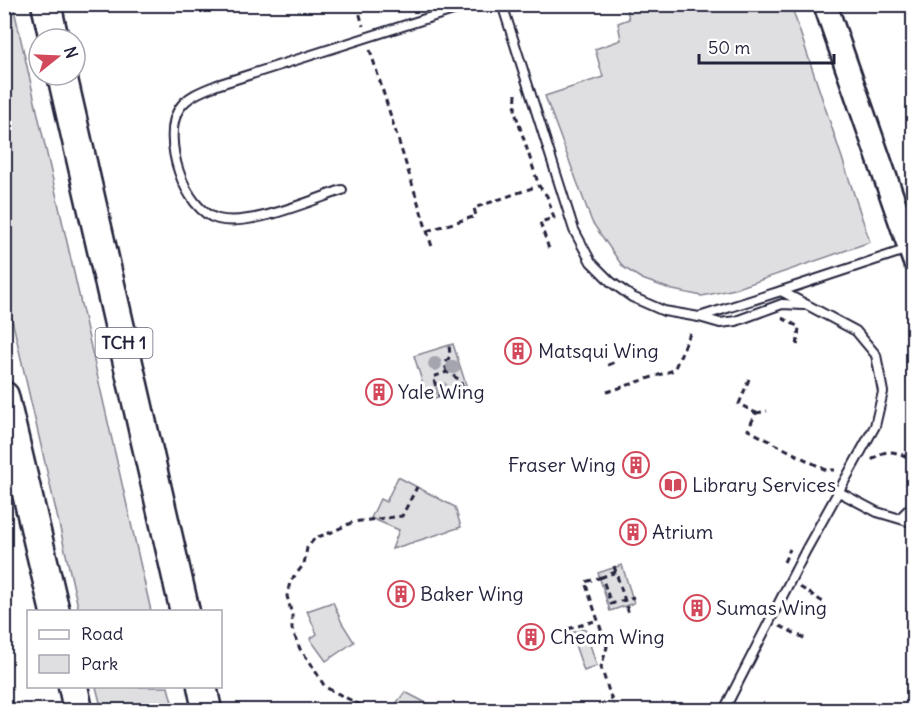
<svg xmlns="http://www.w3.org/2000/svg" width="918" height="715" font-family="Delius,sans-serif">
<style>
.green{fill:#dfdfe2;stroke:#80808e;stroke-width:1.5}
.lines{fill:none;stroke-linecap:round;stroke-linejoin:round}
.lane-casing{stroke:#22223b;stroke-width:12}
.secondary-casing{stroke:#22223b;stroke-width:27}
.highway-casing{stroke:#22223b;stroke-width:33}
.path{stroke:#22223b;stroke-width:3;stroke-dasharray:6 4.5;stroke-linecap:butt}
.lane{stroke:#fff;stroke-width:8}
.secondary{stroke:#fff;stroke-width:22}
.highway{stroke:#fff;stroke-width:28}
.tree{fill:#a5a5af}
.labels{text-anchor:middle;stroke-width:6;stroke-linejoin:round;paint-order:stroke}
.shield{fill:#fff;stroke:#646476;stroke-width:1.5}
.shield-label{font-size:18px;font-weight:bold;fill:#22223b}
.poi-label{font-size:20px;fill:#22223b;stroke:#fff;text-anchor:start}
</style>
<rect width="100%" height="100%" fill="#fff"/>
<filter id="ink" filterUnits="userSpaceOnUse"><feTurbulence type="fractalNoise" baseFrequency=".0167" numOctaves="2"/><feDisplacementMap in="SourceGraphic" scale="12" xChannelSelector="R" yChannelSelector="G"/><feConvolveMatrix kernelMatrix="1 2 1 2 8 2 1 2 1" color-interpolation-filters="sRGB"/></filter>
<g filter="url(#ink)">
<g class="green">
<polygon points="4,5 13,5 151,611 79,611 5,289"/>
<polygon points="626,5 791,5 870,242 735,289 702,296 673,290 642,279 623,267 592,222 545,96 603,77 595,49 621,40 618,23 629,19"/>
<polygon points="453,344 467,388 428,400 414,356"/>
<polygon points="398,477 455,507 461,527 392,549 399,530 371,518 380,499 386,502"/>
<polygon points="622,565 634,603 610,611 598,573"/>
<polygon points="333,602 342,623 354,642 326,661 310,639 317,634 307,611"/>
<polygon points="585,629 597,666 584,671 571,633"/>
<polygon points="96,687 168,687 174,710 102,710"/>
<polygon points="405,692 440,710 391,710"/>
</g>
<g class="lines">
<defs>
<g id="lane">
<polyline points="502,4 574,230 591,262 611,282 632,297 664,311 699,317 720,323 736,321 782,304 803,305"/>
<path d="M342 190C310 201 250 227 218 219 184 211 161 138 179 109 187 96 204 90 217 85L472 4"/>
<polyline points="781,291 908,249"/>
<polyline points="699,317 781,291 856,331 876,355 883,392 875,426 806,550 724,710"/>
<polyline points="837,491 877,512 914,523"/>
<polyline points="901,517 914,504"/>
</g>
<polyline id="secondary" points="825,4 914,260"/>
<g id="highway">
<polyline points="46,4 54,39"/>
<polyline points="62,75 185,612"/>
<polyline points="4,396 55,612"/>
<polyline points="73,686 78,710"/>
<polyline points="202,686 207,710"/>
</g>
</defs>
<use href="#lane" class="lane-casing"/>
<use href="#secondary" class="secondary-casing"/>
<use href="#highway" class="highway-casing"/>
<g class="path">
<polyline points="357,4 363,26"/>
<polyline points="370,50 433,250"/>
<polyline points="516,94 515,112 539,186 547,196 554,218 540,222 549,249"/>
<polyline points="427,231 476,216 474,208 538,186"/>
<polyline points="782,318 799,327 797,348"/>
<polyline points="608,365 616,362"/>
<polyline points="447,372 445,364 450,356 449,345"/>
<polyline points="749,379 739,404 756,413 748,430 826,470 835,470"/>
<polyline points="607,392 674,370 692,329"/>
<polyline points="439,396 433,377 447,372 460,380 463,389"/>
<polyline points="756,413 767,411"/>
<path d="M872 460C885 447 900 452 914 461"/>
<polyline points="784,562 790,549"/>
<polyline points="614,566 629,614"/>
<polyline points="616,572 602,577 611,604 634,597"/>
<polyline points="602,577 585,582 607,647 601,667 615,710"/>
<polyline points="800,587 823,602"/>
<polyline points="780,626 806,639"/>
<polyline points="568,629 598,620"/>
<polyline points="370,710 325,687 310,662 300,649 292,629 292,615 287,596 290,582 304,564 307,548 315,538 332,532 353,522 402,516 417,487"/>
<polyline points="459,710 460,708"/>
<polyline points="702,710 711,708"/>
</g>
<use href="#lane" class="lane"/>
<use href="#secondary" class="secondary"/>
<use href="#highway" class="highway"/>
</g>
<g class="tree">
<circle cx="435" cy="364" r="7"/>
<circle cx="453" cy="367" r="7"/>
<circle cx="442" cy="389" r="7"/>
</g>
</g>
<defs>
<symbol id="building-ring" viewBox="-11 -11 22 22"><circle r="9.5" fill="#fff" stroke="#d1495b" stroke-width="1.5"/><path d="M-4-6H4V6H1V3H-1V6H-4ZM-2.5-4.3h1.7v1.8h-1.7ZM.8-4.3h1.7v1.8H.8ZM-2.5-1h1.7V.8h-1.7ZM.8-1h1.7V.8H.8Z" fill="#d1495b"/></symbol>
<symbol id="library-ring" viewBox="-11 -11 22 22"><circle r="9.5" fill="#fff" stroke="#d1495b" stroke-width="1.5"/><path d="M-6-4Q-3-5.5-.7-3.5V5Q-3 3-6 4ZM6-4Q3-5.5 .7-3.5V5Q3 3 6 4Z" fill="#d1495b"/></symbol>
</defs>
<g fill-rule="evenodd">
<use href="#building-ring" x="503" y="336" width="30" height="30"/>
<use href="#building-ring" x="364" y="377" width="30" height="30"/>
<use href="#building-ring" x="621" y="450" width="30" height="30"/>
<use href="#library-ring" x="658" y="470" width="30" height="30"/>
<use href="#building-ring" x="618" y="517" width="30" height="30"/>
<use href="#building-ring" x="386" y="579" width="30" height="30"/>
<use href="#building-ring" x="682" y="593" width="30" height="30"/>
<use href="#building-ring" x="516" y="622" width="30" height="30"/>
</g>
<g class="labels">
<rect class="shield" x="95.5" y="328" width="57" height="30" rx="4.5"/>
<g class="shield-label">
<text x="124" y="349">TCH 1</text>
</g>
<g class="poi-label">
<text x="538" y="358">Matsqui Wing</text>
<text x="398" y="399">Yale Wing</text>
<text x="616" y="472" text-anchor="end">Fraser Wing</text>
<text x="692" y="492">Library Services</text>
<text x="652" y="539">Atrium</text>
<text x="420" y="601">Baker Wing</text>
<text x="716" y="615">Sumas Wing</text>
<text x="550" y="644">Cheam Wing</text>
</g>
</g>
<rect width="918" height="715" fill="none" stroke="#fff" stroke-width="24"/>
<rect x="12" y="12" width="894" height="691" fill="none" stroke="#22223b" stroke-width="2" filter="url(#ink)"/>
<rect x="27" y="610" width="195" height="78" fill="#ffffff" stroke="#a7a7b1" stroke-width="1.5"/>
<rect x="39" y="630" width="30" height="9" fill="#ffffff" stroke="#a7a7b1" stroke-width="1.5"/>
<text x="81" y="640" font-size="18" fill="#22223b">Road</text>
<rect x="39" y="655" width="30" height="18" fill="#dfdfe2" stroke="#a7a7b1" stroke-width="1.5"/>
<text x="81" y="670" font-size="18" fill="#22223b">Park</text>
<g transform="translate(57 57) rotate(72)"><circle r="28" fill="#ffffff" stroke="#a7a7b1" stroke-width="1.5"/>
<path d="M0-4.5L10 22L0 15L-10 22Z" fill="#d1495b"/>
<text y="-9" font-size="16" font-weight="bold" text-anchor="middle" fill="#22223b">N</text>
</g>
<path d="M699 54v9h135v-9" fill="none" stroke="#22223b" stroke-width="3"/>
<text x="708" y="54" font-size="18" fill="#22223b" stroke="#ffffff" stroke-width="4.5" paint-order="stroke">50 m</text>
</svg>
